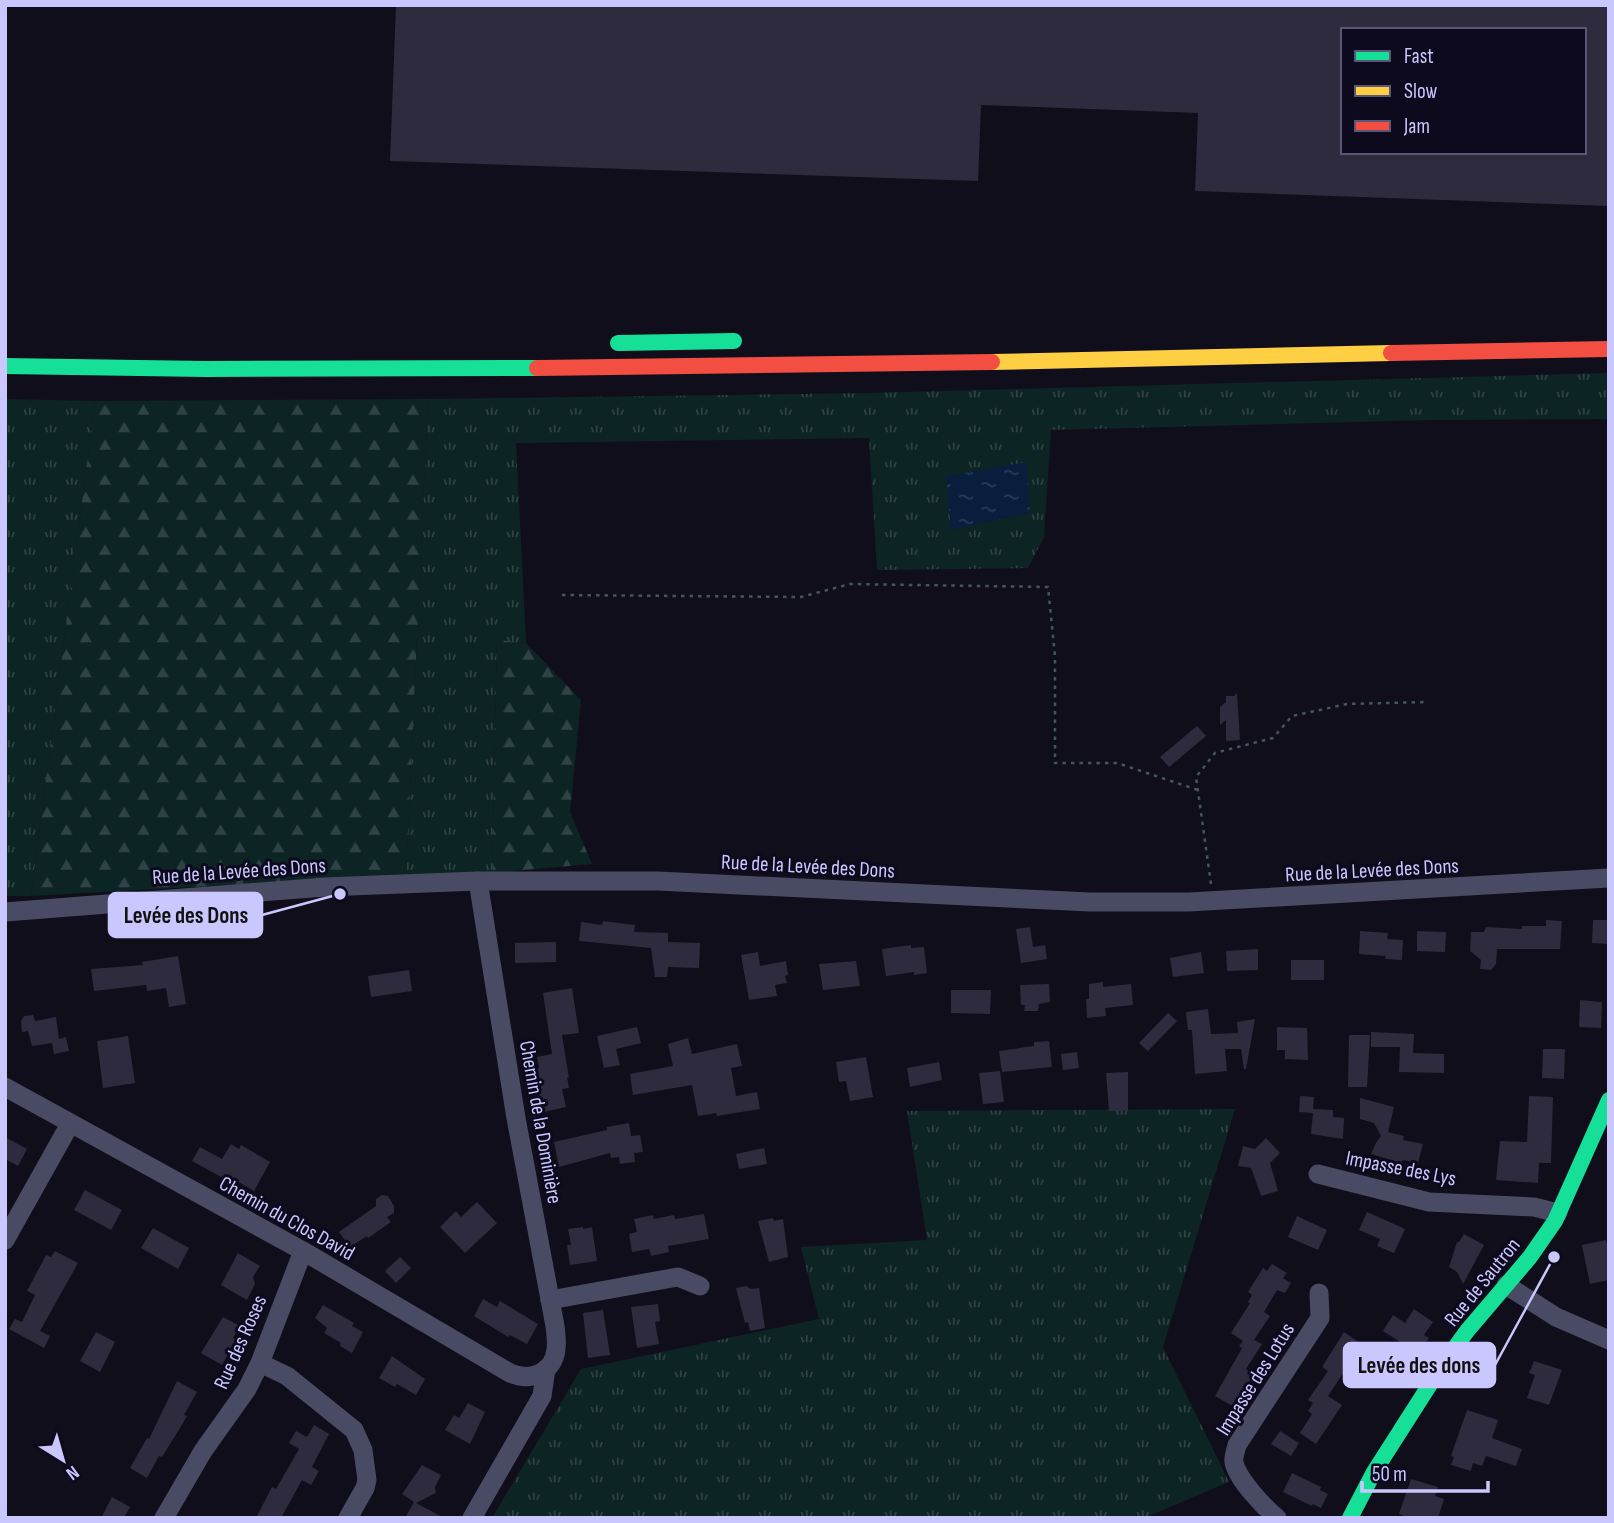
<svg xmlns="http://www.w3.org/2000/svg" width="1614" height="1523" font-family="'Sofia Sans Condensed',sans-serif">
<style>
.grass{fill:url(#grass-tufts)}
.forest{fill:url(#forest-firs)}
.water{fill:url(#water-ripples)}
.building{fill:#2d2b3d;fill-rule:evenodd}
.lines{fill:none;stroke-linecap:round;stroke-linejoin:round}
.path{stroke:#445562;stroke-width:2.5;stroke-dasharray:3.5 5;stroke-linecap:butt}
.street{stroke:#494a63;stroke-width:19}
.fast{stroke:#16e098;stroke-width:16}
.slow{stroke:#ffcf43;stroke-width:16}
.jam{stroke:#f24e42;stroke-width:16}
.labels{text-anchor:middle;stroke-width:6;stroke-linejoin:round;paint-order:stroke}
.street-label{font-size:21px;fill:#cac7ff;stroke:#0d0a1e}
.leader{fill:none;stroke:#cac7ff;stroke-width:2.5}
.callout-dot{fill:#cac7ff;stroke:#0d0a1e;stroke-width:2.5}
.callout{fill:#cac7ff;stroke:#cac7ff;stroke-width:2.5}
.callout-label{font-size:23px;text-anchor:middle;font-weight:bold;fill:#111}
</style>
<defs>
<pattern id="grass-tufts" width="24" height="20" patternUnits="userSpaceOnUse" patternTransform="scale(1.75)"><rect width="24" height="20" fill="#0d2424"/><path d="M3 7l-1-3M5 7V3M7 7l1-3M15 17l-1-3M17 17v-4M19 17l1-3" fill="none" stroke="#2f4245"/></pattern>
<pattern id="forest-firs" width="22" height="20" patternUnits="userSpaceOnUse" patternTransform="scale(1.75)"><rect width="22" height="20" fill="#0d2424"/><path d="M5 1l3.5 6h-7zM16 11l3.5 6h-7z" fill="#2f4245"/></pattern>
<pattern id="water-ripples" width="26" height="14" patternUnits="userSpaceOnUse" patternTransform="scale(1.75)"><rect width="26" height="14" fill="#091d3c"/><path d="M2 4q2-2 4 0t4 0M15 11q2-2 4 0t4 0" fill="none" stroke="#2c3c59"/></pattern>
</defs>
<rect width="100%" height="100%" fill="#100e1a"/>
<g class="grass">
<polygon points="1609,373 1609,419 1431,420 1051,430 1044,537 1028,568 877,570 869,438 516,443 526,643 497,641 492,873 406,875 428,399 868,393"/>
<polygon points="5,399 95,401 31,896 5,896"/>
<polygon points="1235,1109 1163,1347 1229,1482 1144,1518 492,1518 581,1369 819,1319 801,1247 927,1240 907,1111"/>
</g>
<g class="forest">
<polygon points="428,399 406,875 31,896 95,401"/>
<polygon points="497,640 526,643 581,700 570,812 592,864 492,873"/>
</g>
<polygon class="water" points="1027,462 1030,513 951,530 946,476"/>
<g class="building">
<path d="M396 5H1609V206L1195 191 1198 113 981 105 978 181 390 161ZM1343 30H1584V152H1343Z"/>
<polygon points="1237,693 1240,740 1226,741 1226,720 1220,725 1220,707 1226,702 1226,696 1234,696"/>
<polygon points="1197,726 1206,736 1169,767 1160,757"/>
<polygon points="1546,920 1562,921 1560,949 1497,949 1496,964 1491,970 1480,969 1481,960 1470,951 1471,932 1484,932 1486,927 1522,929 1522,926 1546,926"/>
<polygon points="1593,920 1609,920 1609,944 1592,943"/>
<polygon points="603,921 635,925 634,932 668,933 668,942 700,943 699,968 668,967 667,977 655,977 651,948 579,941 581,922 602,925"/>
<polygon points="1030,927 1033,947 1045,945 1047,959 1021,963 1016,929"/>
<polygon points="1360,931 1388,933 1387,939 1403,940 1402,960 1385,959 1386,956 1359,954"/>
<polygon points="1417,931 1446,932 1445,952 1417,951"/>
<polygon points="556,942 556,962 515,963 515,943"/>
<polygon points="911,945 911,948 924,947 927,973 914,975 914,972 886,976 882,949"/>
<polygon points="1258,949 1258,970 1227,971 1226,951"/>
<polygon points="758,952 760,966 786,961 788,975 785,976 787,983 775,985 777,996 749,1000 741,955"/>
<polygon points="1201,952 1204,973 1173,977 1170,958"/>
<polygon points="178,956 186,1004 169,1007 166,988 147,991 146,985 94,991 91,969 143,965 142,962"/>
<rect x="1291" y="960" width="33" height="20"/>
<polygon points="856,961 860,986 823,990 819,964"/>
<polygon points="409,970 412,991 371,997 368,976"/>
<polygon points="1103,982 1103,987 1131,984 1133,1005 1105,1008 1106,1016 1087,1018 1086,999 1089,999 1089,984"/>
<polygon points="1049,984 1050,1002 1039,1004 1038,1011 1024,1011 1025,1005 1021,1005 1020,985"/>
<polygon points="572,988 579,1033 562,1035 569,1078 567,1077 569,1088 562,1089 566,1107 544,1112 532,1070 539,1068 537,1057 552,1054 543,993"/>
<polygon points="951,990 991,990 990,1014 951,1013"/>
<polygon points="1580,1000 1602,1002 1601,1028 1579,1027"/>
<polygon points="1208,1009 1211,1034 1238,1033 1237,1022 1255,1019 1246,1069 1244,1069 1241,1049 1225,1049 1227,1071 1195,1074 1192,1030 1188,1030 1186,1012"/>
<polygon points="1168,1013 1177,1021 1148,1051 1139,1043"/>
<polygon points="33,1015 35,1021 56,1017 59,1039 66,1037 69,1051 54,1054 52,1043 32,1046 28,1031 22,1032 21,1021 24,1016"/>
<polygon points="637,1027 641,1043 616,1049 620,1065 604,1068 597,1036"/>
<polygon points="1277,1027 1307,1028 1308,1060 1285,1059 1285,1050 1277,1050"/>
<polygon points="1371,1032 1414,1034 1413,1053 1444,1054 1444,1073 1399,1072 1400,1047 1371,1047"/>
<polygon points="1349,1035 1370,1035 1367,1087 1348,1087"/>
<polygon points="128,1036 135,1083 103,1088 97,1041"/>
<polygon points="688,1038 692,1054 737,1044 742,1066 731,1068 736,1096 757,1092 760,1109 717,1116 716,1113 698,1116 692,1085 633,1095 630,1074 673,1066 668,1044"/>
<polygon points="1049,1041 1052,1067 1002,1072 999,1051 1034,1046 1034,1042"/>
<polygon points="1543,1049 1565,1049 1564,1079 1542,1078"/>
<polygon points="1077,1052 1079,1068 1063,1070 1061,1054"/>
<polygon points="866,1057 873,1097 850,1101 846,1081 839,1082 836,1062"/>
<polygon points="939,1062 942,1080 910,1087 907,1068"/>
<polygon points="1000,1071 1004,1102 983,1104 979,1073"/>
<polygon points="1128,1072 1128,1111 1109,1111 1106,1073"/>
<polygon points="1300,1096 1314,1097 1313,1109 1333,1110 1333,1117 1344,1118 1343,1139 1311,1134 1313,1113 1299,1112"/>
<polygon points="1529,1096 1553,1097 1551,1163 1539,1163 1538,1183 1496,1180 1500,1141 1527,1142"/>
<polygon points="1360,1098 1394,1107 1388,1132 1404,1136 1403,1140 1423,1144 1418,1163 1403,1160 1401,1163 1371,1154 1376,1143 1381,1136 1374,1123 1360,1119"/>
<polygon points="629,1123 631,1136 640,1135 643,1152 634,1153 635,1162 620,1164 619,1157 611,1158 610,1153 559,1167 554,1142 607,1130 607,1127"/>
<polygon points="5,1137 27,1149 18,1166 5,1159"/>
<polygon points="1266,1138 1280,1153 1270,1163 1278,1191 1261,1196 1251,1168 1238,1166 1243,1146 1255,1149"/>
<polygon points="231,1144 239,1149 241,1145 270,1162 254,1191 225,1174 223,1178 192,1161 200,1147 222,1159"/>
<polygon points="764,1148 767,1164 739,1169 736,1154"/>
<polygon points="85,1190 122,1210 111,1230 74,1210"/>
<polygon points="382,1195 388,1196 394,1206 394,1213 387,1217 391,1222 368,1238 367,1236 350,1247 339,1232 376,1206 376,1199"/>
<polygon points="477,1202 497,1223 465,1253 440,1227 456,1211 461,1217"/>
<polygon points="1367,1212 1405,1229 1394,1253 1377,1246 1380,1239 1359,1230"/>
<polygon points="704,1214 709,1239 668,1246 669,1252 651,1256 649,1249 632,1252 629,1234 637,1232 634,1219 653,1215 654,1219 674,1215 675,1219"/>
<polygon points="1297,1216 1327,1230 1318,1250 1288,1237"/>
<polygon points="773,1218 774,1221 783,1219 788,1257 769,1262 758,1221"/>
<polygon points="583,1227 583,1229 592,1227 597,1261 570,1265 567,1245 571,1245 568,1229"/>
<polygon points="153,1228 189,1248 178,1269 141,1248"/>
<polygon points="1464,1234 1484,1245 1463,1284 1457,1272 1449,1267 1457,1242 1459,1242"/>
<polygon points="1606,1240 1609,1252 1609,1280 1590,1284 1582,1245"/>
<polygon points="55,1251 78,1263 40,1331 50,1336 44,1348 9,1329 15,1319 22,1322 35,1295 27,1291 46,1255 51,1257"/>
<polygon points="238,1253 260,1266 253,1277 255,1284 247,1300 221,1285"/>
<polygon points="400,1257 411,1268 396,1283 385,1271"/>
<polygon points="1272,1264 1287,1273 1283,1278 1291,1283 1285,1293 1277,1290 1264,1312 1270,1316 1254,1340 1262,1344 1246,1369 1254,1374 1236,1408 1215,1396 1242,1348 1239,1346 1243,1341 1231,1333 1250,1303 1248,1302 1252,1295 1248,1292 1263,1268 1267,1271"/>
<polygon points="746,1286 751,1289 759,1288 765,1328 750,1331 748,1322 745,1323 736,1288"/>
<polygon points="483,1299 497,1307 500,1301 538,1324 527,1344 510,1335 508,1337 474,1316"/>
<polygon points="658,1304 660,1321 655,1322 659,1344 637,1348 631,1307"/>
<polygon points="323,1305 354,1323 352,1326 363,1332 352,1353 340,1346 341,1343 324,1333 327,1328 315,1318"/>
<polygon points="1414,1309 1433,1322 1424,1335 1429,1338 1419,1354 1383,1331 1393,1315 1405,1323"/>
<polygon points="603,1310 610,1355 588,1358 583,1313"/>
<polygon points="223,1317 240,1326 233,1338 236,1339 222,1365 201,1353"/>
<polygon points="96,1332 115,1342 100,1372 80,1361"/>
<polygon points="1344,1332 1360,1343 1350,1357 1358,1362 1349,1375 1344,1372 1328,1396 1342,1405 1316,1444 1300,1433 1312,1414 1308,1411 1313,1403 1308,1400 1328,1371 1322,1367"/>
<polygon points="392,1356 425,1379 416,1395 397,1384 395,1387 379,1378"/>
<polygon points="1534,1361 1562,1370 1549,1405 1527,1398 1535,1375 1529,1373"/>
<polygon points="177,1381 197,1392 184,1415 187,1416 180,1428 162,1457 159,1456 147,1478 130,1468 147,1438 149,1439"/>
<polygon points="468,1403 485,1412 470,1444 445,1430 454,1415 459,1418"/>
<polygon points="1467,1410 1498,1420 1492,1438 1522,1449 1516,1466 1486,1456 1482,1466 1473,1463 1471,1471 1451,1465 1454,1457 1451,1456"/>
<polygon points="314,1425 329,1434 312,1467 319,1471 311,1485 302,1480 281,1518 256,1518 272,1487 276,1489 299,1449 289,1443 296,1431 307,1437"/>
<polygon points="1280,1431 1299,1443 1291,1456 1271,1444"/>
<polygon points="422,1465 441,1475 435,1487 436,1493 416,1503 444,1518 405,1518 414,1502 402,1494"/>
<polygon points="1292,1473 1321,1487 1320,1490 1328,1494 1321,1508 1313,1504 1312,1506 1283,1492"/>
<polygon points="1411,1479 1438,1487 1435,1496 1444,1499 1438,1518 1410,1518 1399,1514"/>
<polygon points="112,1497 130,1507 124,1518 101,1518"/>
</g>
<g class="lines">
<g class="path">
<polyline points="562,595 801,597 850,584 1048,587 1055,656 1055,763 1117,763 1198,790"/>
<polyline points="1211,884 1196,777 1215,753 1273,738 1292,716 1347,704 1427,702"/>
</g>
<g class="street">
<polyline points="5,912 325,887 478,881 658,881 1090,902 1189,902 1609,878"/>
<path d="M5 1087 303 1251 510 1373C530 1382 554 1373 556 1349 557 1342 556 1334 555 1326L516 1118 478 881"/>
<polyline points="1318,1174 1429,1202 1534,1207 1558,1213"/>
<polyline points="5,1240 70,1124"/>
<polyline points="1506,1285 1556,1317 1609,1340"/>
<polyline points="550,1300 678,1277 700,1286"/>
<polyline points="260,1363 287,1376 354,1430 363,1450 367,1480 365,1488 348,1518"/>
<polyline points="164,1518 203,1451 247,1389 260,1363 303,1251"/>
<polyline points="472,1518 542,1396 546,1369"/>
<path d="M1277 1518C1264 1507 1237 1479 1234 1462 1233 1457 1236 1450 1237 1445L1320 1318 1319 1293"/>
</g>
<g class="fast">
<polyline points="618,343 734,341"/>
<polyline points="5,366 206,369 537,368"/>
<polyline points="1350,1518 1374,1472 1443,1364 1467,1331 1530,1257 1555,1221 1609,1100"/>
</g>
<polyline class="slow" points="992,362 1391,353"/>
<g class="jam">
<polyline points="1391,353 1609,349"/>
<polyline points="537,368 992,362"/>
</g>
</g>
<g class="labels">
<g class="street-label">
<text transform="translate(808 866) rotate(3)" y="7">Rue de la Levée des Dons</text>
<text transform="translate(1372 870) rotate(-3)" y="7">Rue de la Levée des Dons</text>
<text transform="translate(239 871) rotate(-4)" y="7">Rue de la Levée des Dons</text>
<text transform="translate(541 1122) rotate(80)" y="7">Chemin de la Dominière</text>
<text transform="translate(1401 1168) rotate(11)" y="7">Impasse des Lys</text>
<text transform="translate(287 1218) rotate(29)" y="7">Chemin du Clos David</text>
<text transform="translate(1482 1282) rotate(-51)" y="7">Rue de Sautron</text>
<text transform="translate(240 1342) rotate(-66)" y="7">Rue des Roses</text>
<text transform="translate(1255 1379) rotate(-58)" y="7">Impasse des Lotus</text>
</g>
</g>
<path class="leader" d="M340 894L262 915M1554 1257L1495 1365"/>
<g class="callout-dot">
<circle cx="340" cy="894" r="7"/>
<circle cx="1554" cy="1257" r="7"/>
</g>
<g class="callout">
<rect x="109" y="893" width="153" height="44" rx="7"/>
<rect x="1344" y="1343" width="151" height="44" rx="7"/>
</g>
<g class="callout-label">
<text x="186" y="923">Levée des Dons</text>
<text x="1419" y="1373">Levée des dons</text>
</g>
<rect width="1614" height="1523" fill="none" stroke="#cac7ff" stroke-width="14"/>
<rect x="1341" y="28" width="245" height="126" fill="#0d0a1e" stroke="#595678" stroke-width="2"/>
<rect x="1355" y="51" width="35" height="10" fill="#16e098" stroke="#595678" stroke-width="2"/>
<text x="1404" y="63" font-size="21" fill="#cac7ff">Fast</text>
<rect x="1355" y="86" width="35" height="10" fill="#ffcf43" stroke="#595678" stroke-width="2"/>
<text x="1404" y="98" font-size="21" fill="#cac7ff">Slow</text>
<rect x="1355" y="121" width="35" height="10" fill="#f24e42" stroke="#595678" stroke-width="2"/>
<text x="1404" y="133" font-size="21" fill="#cac7ff">Jam</text>
<g transform="translate(63 1460) rotate(143)" stroke="#0d0a1e" stroke-width="5" paint-order="stroke">
<path d="M0-5L12 26L0 18L-12 26Z" fill="#cac7ff"/>
<text y="-10" font-size="19" font-weight="bold" text-anchor="middle" fill="#cac7ff">N</text>
</g>
<path d="M1362 1481v10h126v-10" fill="none" stroke="#cac7ff" stroke-width="3.5"/>
<text x="1372" y="1481" font-size="21" fill="#cac7ff" stroke="#0d0a1e" stroke-width="5" paint-order="stroke">50 m</text>
</svg>
